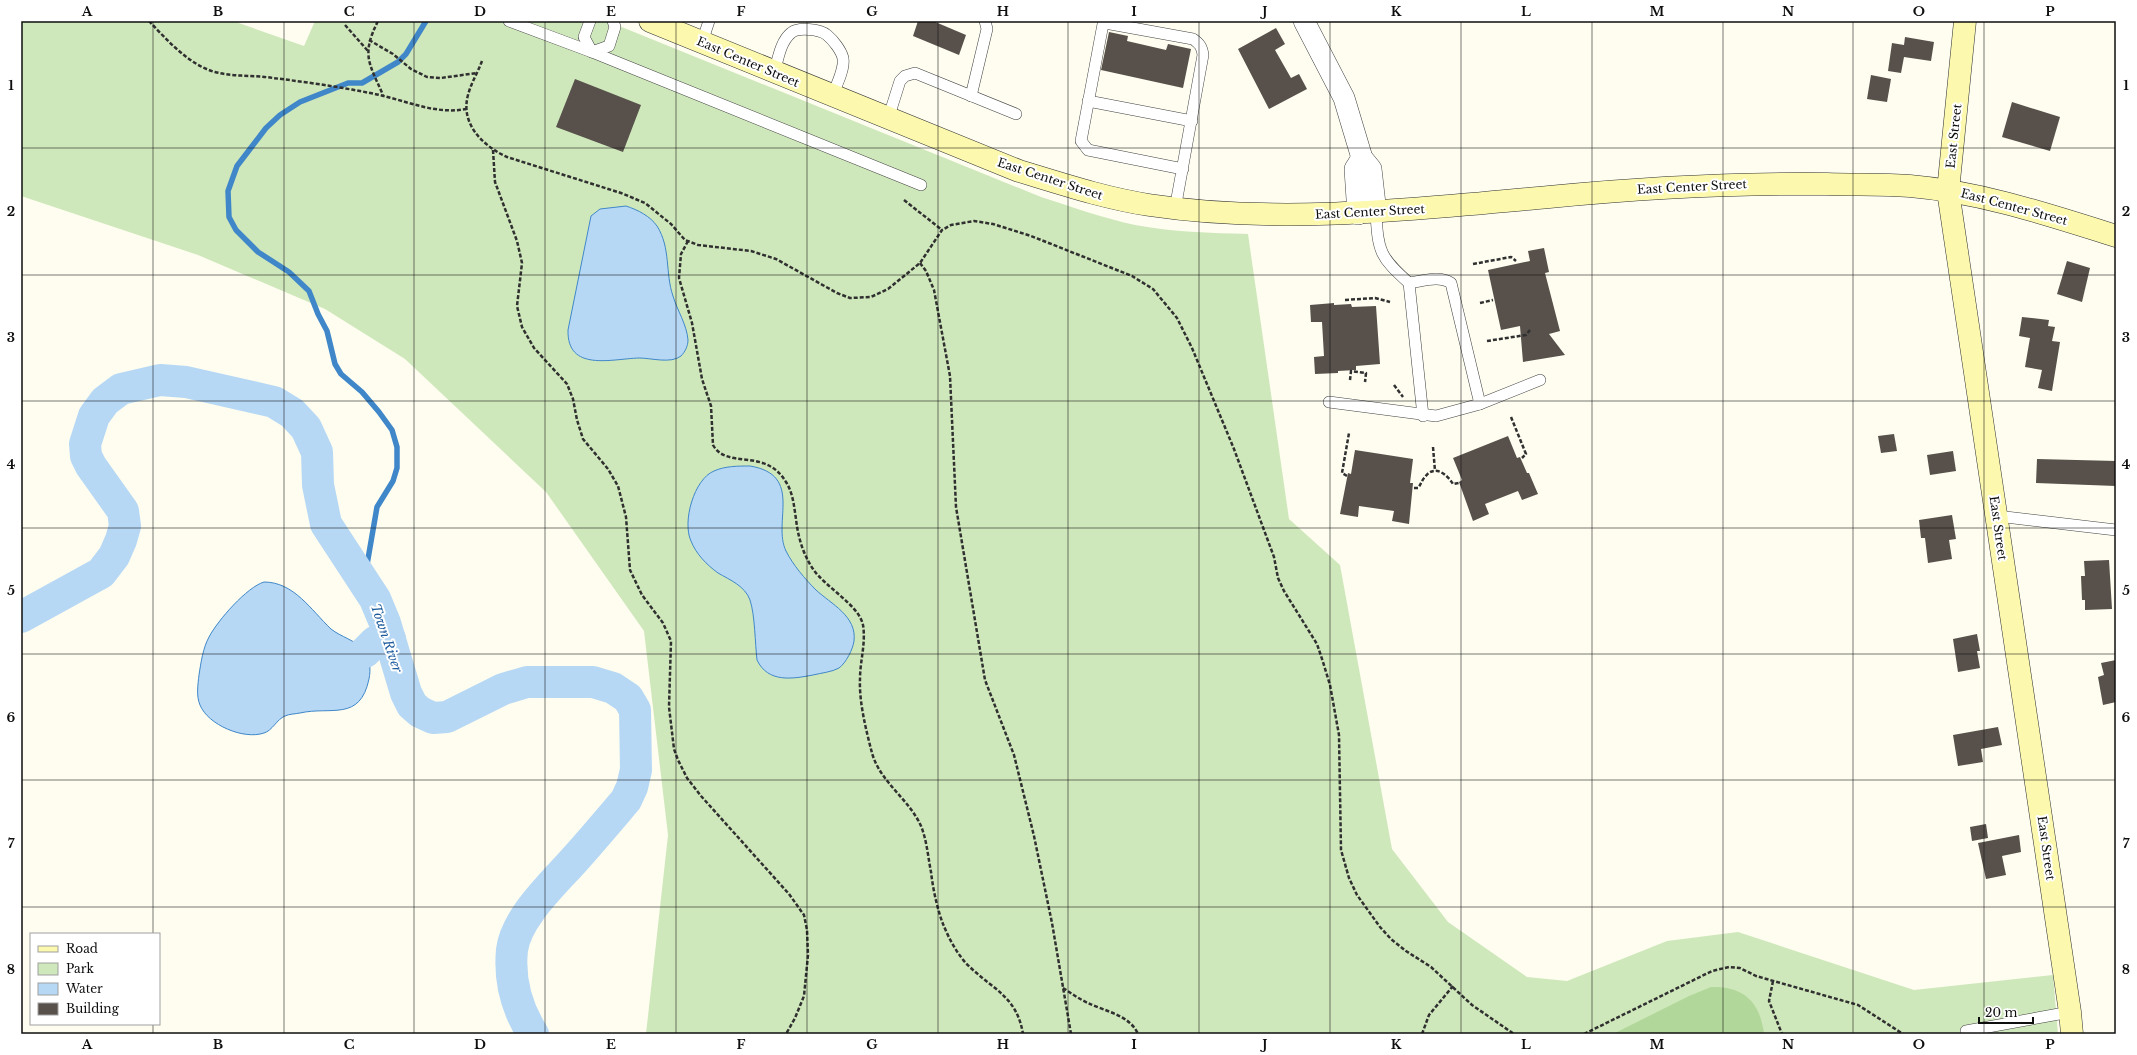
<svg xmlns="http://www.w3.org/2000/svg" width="2137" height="1055" font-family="'Libre Baskerville',serif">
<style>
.green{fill:#cfe8bb}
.forest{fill:#b1d89a}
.water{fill:#b6d8f4;stroke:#4087c9}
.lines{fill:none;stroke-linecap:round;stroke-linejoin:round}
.stream{stroke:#4087c9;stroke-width:5.5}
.river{stroke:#b6d8f4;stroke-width:32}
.building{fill:#57504b}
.service-casing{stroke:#414141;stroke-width:12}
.minor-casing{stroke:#414141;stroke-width:22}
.secondary-casing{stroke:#303030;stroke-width:23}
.path{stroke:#303030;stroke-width:2.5;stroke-dasharray:4 2;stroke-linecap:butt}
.service{stroke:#fff;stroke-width:11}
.minor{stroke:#fff;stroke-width:21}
.secondary{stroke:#fcf9ae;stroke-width:22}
.grid{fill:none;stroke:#0e0e0e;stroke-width:1;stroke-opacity:0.55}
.labels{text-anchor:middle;stroke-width:4;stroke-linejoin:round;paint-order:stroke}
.street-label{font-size:12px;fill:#0e0e0e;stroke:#fff}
.water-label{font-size:13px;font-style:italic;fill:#1b5a9c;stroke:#fff}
.neatline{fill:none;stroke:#0e0e0e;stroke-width:1.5}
.grid-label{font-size:13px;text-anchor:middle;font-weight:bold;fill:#0e0e0e}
</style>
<rect width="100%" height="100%" fill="#fefdf0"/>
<path class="green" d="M21 21H233L304 46 315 21H607L1041 197C1072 207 1103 218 1135 225 1172 232 1211 233 1248 234L1289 519 1340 565 1392 849 1448 922 1527 977 1567 981 1667 941 1738 932 1914 990 2053 975 2058 1034H646L668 835 644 631 546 492 405 359 325 309 198 255 21 196Z"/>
<path class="forest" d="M1711 987C1744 986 1760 1002 1764 1034H1613L1689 996Z"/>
<g class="water">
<path d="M626 206C638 210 650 216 657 226 671 248 665 273 673 296 677 310 687 325 688 340 688 346 685 352 681 356 671 364 651 358 639 358 611 359 567 372 568 330L591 216 600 209Z"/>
<path d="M750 466C804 475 772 522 786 551 793 565 805 579 816 590 831 604 857 616 854 641 853 649 846 663 839 668 832 672 821 673 813 675 792 679 768 683 757 660 755 643 755 615 750 600 745 586 730 580 718 573 707 565 696 554 691 541 682 522 694 479 714 471 725 466 738 466 750 466Z"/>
<path d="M264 582C294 582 311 610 331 629 341 637 355 640 364 650 370 658 371 670 369 679 360 722 331 706 300 713 295 714 289 714 285 716 277 719 272 731 264 733 244 740 208 725 200 705 196 696 198 684 199 675 201 662 203 648 209 637 218 620 247 587 264 582Z"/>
</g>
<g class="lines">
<polyline class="stream" points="364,582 377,507 393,481 397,468 397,447 392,430 379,412 362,392 341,374 335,364 327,331 318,314 309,291 289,272 258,252 236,230 229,217 228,191 237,166 266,128 280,115 300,102 348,83 362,83 398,62 406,54 426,21"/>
<g class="river">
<path d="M21 617 101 573 114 556 121 540 125 526 123 511 91 466 86 456 85 444 94 416 105 401 121 389 160 380 186 382 274 402 292 413 306 428 317 452 318 485 326 524 375 599 385 623 406 693 412 705 420 712 433 718 447 717 503 689 527 682H593L613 688 628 698 635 710 636 770 632 787 626 800C609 820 593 839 576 858 555 882 516 917 512 950 509 980 517 1009 533 1034"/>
<polyline points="365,652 375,642 390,639"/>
</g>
</g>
<g class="building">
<polygon points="918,21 933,21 966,35 959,55 913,36"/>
<polygon points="1276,28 1285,44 1275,50 1291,78 1299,74 1307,89 1269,109 1238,49"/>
<polygon points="1109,32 1128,36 1127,41 1166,50 1168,44 1191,49 1183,88 1101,70"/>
<polygon points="1905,37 1934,42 1931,61 1904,57 1901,73 1888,71 1892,43 1904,45"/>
<polygon points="1871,75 1891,79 1887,102 1867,99"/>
<polygon points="575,79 641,105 623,152 556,127"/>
<polygon points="2012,102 2060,117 2050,151 2002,137"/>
<polygon points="1544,248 1549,272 1545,273 1560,331 1549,334 1565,355 1523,362 1520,326 1501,330 1488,270 1530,261 1528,251"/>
<polygon points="2067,261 2090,268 2082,302 2057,294"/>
<polygon points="1334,303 1334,305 1351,304 1352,307 1376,306 1380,364 1356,366 1356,370 1338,371 1338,373 1315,374 1314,357 1324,356 1322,322 1311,322 1310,305"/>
<polygon points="2022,317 2049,320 2048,326 2055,327 2052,341 2060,342 2052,391 2038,388 2042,370 2025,367 2030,338 2019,336"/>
<polygon points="1894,434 1897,451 1881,453 1878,436"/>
<polygon points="1508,436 1517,458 1520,457 1527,473 1529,473 1538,494 1522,500 1518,491 1485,504 1489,514 1473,521 1459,482 1462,480 1453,458"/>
<polygon points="1355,450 1413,459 1410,483 1413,483 1409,524 1392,521 1394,511 1359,506 1358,517 1340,514 1348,473 1351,474"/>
<polygon points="1953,451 1956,471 1930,475 1927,455"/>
<polygon points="2037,459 2116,461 2116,486 2036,483"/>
<polygon points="1952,515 1956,539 1949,540 1952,559 1928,563 1925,538 1921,538 1919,520"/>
<polygon points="2109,560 2112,609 2085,610 2085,600 2082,600 2081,576 2085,576 2084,561"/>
<polygon points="1977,634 1980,651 1977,651 1980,668 1958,672 1953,639"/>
<polygon points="2116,660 2116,702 2103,705 2098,677 2104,675 2101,663"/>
<polygon points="1998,727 2002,745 1981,749 1983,762 1958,766 1953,735"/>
<polygon points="1986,824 1988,838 1972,841 1970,827"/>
<polygon points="2019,835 2021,852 2002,856 2006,875 1986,879 1978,843"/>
</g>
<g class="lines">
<defs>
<g id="service">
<polyline points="509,21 592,52 921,185"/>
<polyline points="590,21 584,37 592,52 609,46 615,27 613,21"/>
<polyline points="702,42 709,21"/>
<path d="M774 73C778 60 780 42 791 33 798 27 820 29 827 35 833 40 841 50 843 58 845 69 836 86 832 96"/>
<polyline points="971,96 987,29 985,21"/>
<polyline points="1088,101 1192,121"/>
<polyline points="888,119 900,81 905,76 915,73 1016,114"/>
<path d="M1175 209 1203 55C1202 47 1200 44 1193 39L1105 23 1103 24 1081 141 1088 150 1183 169"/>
<polyline points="1409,283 1423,416"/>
<path d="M1329 402 1436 416 1480 404 1451 283C1439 275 1423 281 1409 283 1380 257 1378 252 1376 213"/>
<polyline points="1480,404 1540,380"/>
<polyline points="1997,516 2116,530"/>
<polyline points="1966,1031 2070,1012"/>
</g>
<g id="minor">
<polyline points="1304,21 1344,98 1362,158 1371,169 1376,213"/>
<polyline points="1358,214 1355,169 1362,158"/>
</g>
<g id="secondary">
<path d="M650 21 1019 171C1062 184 1104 198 1149 205 1282 225 1415 209 1549 197 1641 188 1734 183 1827 184 1855 185 1883 184 1910 186 1981 192 2049 215 2116 236"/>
<polyline points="1965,21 1948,191 2070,1012 2072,1034"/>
</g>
</defs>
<use href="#service" class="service-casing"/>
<use href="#minor" class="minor-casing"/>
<use href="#secondary" class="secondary-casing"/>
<g class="path">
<path d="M149 21C167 40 189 65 215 72 234 77 254 75 273 78 306 82 341 87 375 94 405 100 435 115 466 109"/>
<path d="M378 21C361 55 369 63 383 95"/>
<polyline points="345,25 368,51"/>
<polyline points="369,40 393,54 411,69 427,77 441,78 477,73"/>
<path d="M482 61C478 72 471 83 468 95 460 124 483 146 507 157L621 193 645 203 671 224 685 240 698 245 751 251 776 259 837 293 850 298 871 297 888 289 920 263 942 230 951 225 974 221 993 224 1031 236 1132 276 1153 289 1177 318 1192 348 1234 449 1274 557 1278 578 1284 591 1317 644 1323 662 1330 685 1339 735 1341 850 1349 878 1357 895 1380 927 1391 939 1406 951 1431 967 1472 1005 1514 1034"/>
<polyline points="493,150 495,182 517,241 522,263 517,306 522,327 534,348 567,384 573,399 577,420 583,439 608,469 618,486 626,517 630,570 642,595 663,623 671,641 669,707 674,749 678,760 687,778 701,796 789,894 804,915 807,930 808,955 804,996 795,1018 786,1034"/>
<polyline points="904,200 942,230"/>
<path d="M688 241 681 254 679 278 692 323 702 379 711 406 713 445C727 470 765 447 786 482 793 493 794 506 796 519 798 537 803 554 813 569 825 587 859 605 863 625 866 643 860 661 860 679 859 702 866 730 872 753 880 782 909 799 921 826 927 841 928 857 931 872 933 889 937 908 943 924 949 939 959 958 972 969 996 991 1017 998 1023 1034"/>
<polyline points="920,263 926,271 934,290 950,376 956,507 985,680 1014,755 1034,836 1052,923 1071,1034"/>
<polyline points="1473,264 1511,257 1516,261"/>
<polyline points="1345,300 1375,298 1390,302"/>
<polyline points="1480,303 1493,300"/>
<polyline points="1487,341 1526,335 1530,330"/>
<polyline points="1350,380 1351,371 1366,373 1365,382"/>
<polyline points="1394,385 1403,397"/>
<polyline points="1511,417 1526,454 1522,458"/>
<polyline points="1433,447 1435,471"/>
<polyline points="1347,476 1342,473 1349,433"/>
<path d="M1414 488H1418C1421 484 1422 480 1425 477 1434 464 1447 474 1453 484L1459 483"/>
<polyline points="1773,981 1769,1001 1782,1034"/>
<path d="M1063 988C1071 993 1079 999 1088 1003 1104 1011 1130 1015 1138 1034"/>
<polyline points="1422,1034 1429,1015 1453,986"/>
<polyline points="1584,1034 1712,971 1729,967 1740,968 1756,976 1858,1005 1903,1034"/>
</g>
<use href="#service" class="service"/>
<use href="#minor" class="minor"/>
<use href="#secondary" class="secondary"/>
</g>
<path class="grid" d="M153 21V934M284 21V1034M414 21V1034M545 21V1034M676 21V1034M807 21V1034M938 21V1034M1068 21V1034M1199 21V1034M1330 21V1034M1461 21V1034M1592 21V1034M1723 21V1034M1853 21V1034M1984 21V1034M21 148H2116M21 275H2116M21 401H2116M21 528H2116M21 654H2116M21 780H2116M21 907H2116M153 1024V1034"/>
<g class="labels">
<g class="street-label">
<text transform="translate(748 62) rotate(23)" y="4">East Center Street</text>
<text transform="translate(1954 136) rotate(-84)" y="4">East Street</text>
<text transform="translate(1050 179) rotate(18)" y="4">East Center Street</text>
<text transform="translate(1692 187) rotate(-3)" y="4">East Center Street</text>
<text transform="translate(2014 207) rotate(15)" y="4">East Center Street</text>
<text transform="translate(1370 212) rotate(-3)" y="4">East Center Street</text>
<text transform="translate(1998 528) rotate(82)" y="4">East Street</text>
<text transform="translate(2046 848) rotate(82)" y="4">East Street</text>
</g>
<g class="water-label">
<text transform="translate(387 638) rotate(71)" y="5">Town River</text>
</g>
</g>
<rect width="2137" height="1055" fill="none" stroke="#ffffff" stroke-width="44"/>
<rect x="30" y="933" width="130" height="92" fill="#ffffff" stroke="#9f9f9f"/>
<rect x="38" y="946" width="20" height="6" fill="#fcf9ae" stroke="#9f9f9f"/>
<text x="66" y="953" font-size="12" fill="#0e0e0e">Road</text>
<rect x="38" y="963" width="20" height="12" fill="#cfe8bb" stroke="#9f9f9f"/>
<text x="66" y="973" font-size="12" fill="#0e0e0e">Park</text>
<rect x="38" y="983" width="20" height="12" fill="#b6d8f4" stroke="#9f9f9f"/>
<text x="66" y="993" font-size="12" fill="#0e0e0e">Water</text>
<rect x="38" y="1003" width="20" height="12" fill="#57504b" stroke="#9f9f9f"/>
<text x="66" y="1013" font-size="12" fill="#0e0e0e">Building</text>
<path d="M1979 1017v6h54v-6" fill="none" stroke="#0e0e0e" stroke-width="2"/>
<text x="1985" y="1017" font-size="12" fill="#0e0e0e" stroke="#ffffff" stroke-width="3" paint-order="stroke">20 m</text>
<rect x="22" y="22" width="2093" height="1011" class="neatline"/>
<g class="grid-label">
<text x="87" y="16">A</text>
<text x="218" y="16">B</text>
<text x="349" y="16">C</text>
<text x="480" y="16">D</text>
<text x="611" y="16">E</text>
<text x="741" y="16">F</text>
<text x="872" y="16">G</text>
<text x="1003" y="16">H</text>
<text x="1134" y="16">I</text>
<text x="1265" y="16">J</text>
<text x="1396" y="16">K</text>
<text x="1526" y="16">L</text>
<text x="1657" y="16">M</text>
<text x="1788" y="16">N</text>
<text x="1919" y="16">O</text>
<text x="2050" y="16">P</text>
<text x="11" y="90">1</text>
<text x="2126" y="90">1</text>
<text x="11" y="216">2</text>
<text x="2126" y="216">2</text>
<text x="11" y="342">3</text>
<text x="2126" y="342">3</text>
<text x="11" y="469">4</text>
<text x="2126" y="469">4</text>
<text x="11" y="595">5</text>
<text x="2126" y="595">5</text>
<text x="11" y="722">6</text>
<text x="2126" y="722">6</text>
<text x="11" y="848">7</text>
<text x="2126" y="848">7</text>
<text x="11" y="974">8</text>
<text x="2126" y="974">8</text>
<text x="87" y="1049">A</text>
<text x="218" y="1049">B</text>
<text x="349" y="1049">C</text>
<text x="480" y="1049">D</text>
<text x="611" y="1049">E</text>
<text x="741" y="1049">F</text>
<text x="872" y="1049">G</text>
<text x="1003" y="1049">H</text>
<text x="1134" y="1049">I</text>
<text x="1265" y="1049">J</text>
<text x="1396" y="1049">K</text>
<text x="1526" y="1049">L</text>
<text x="1657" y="1049">M</text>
<text x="1788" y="1049">N</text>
<text x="1919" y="1049">O</text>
<text x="2050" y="1049">P</text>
</g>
</svg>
